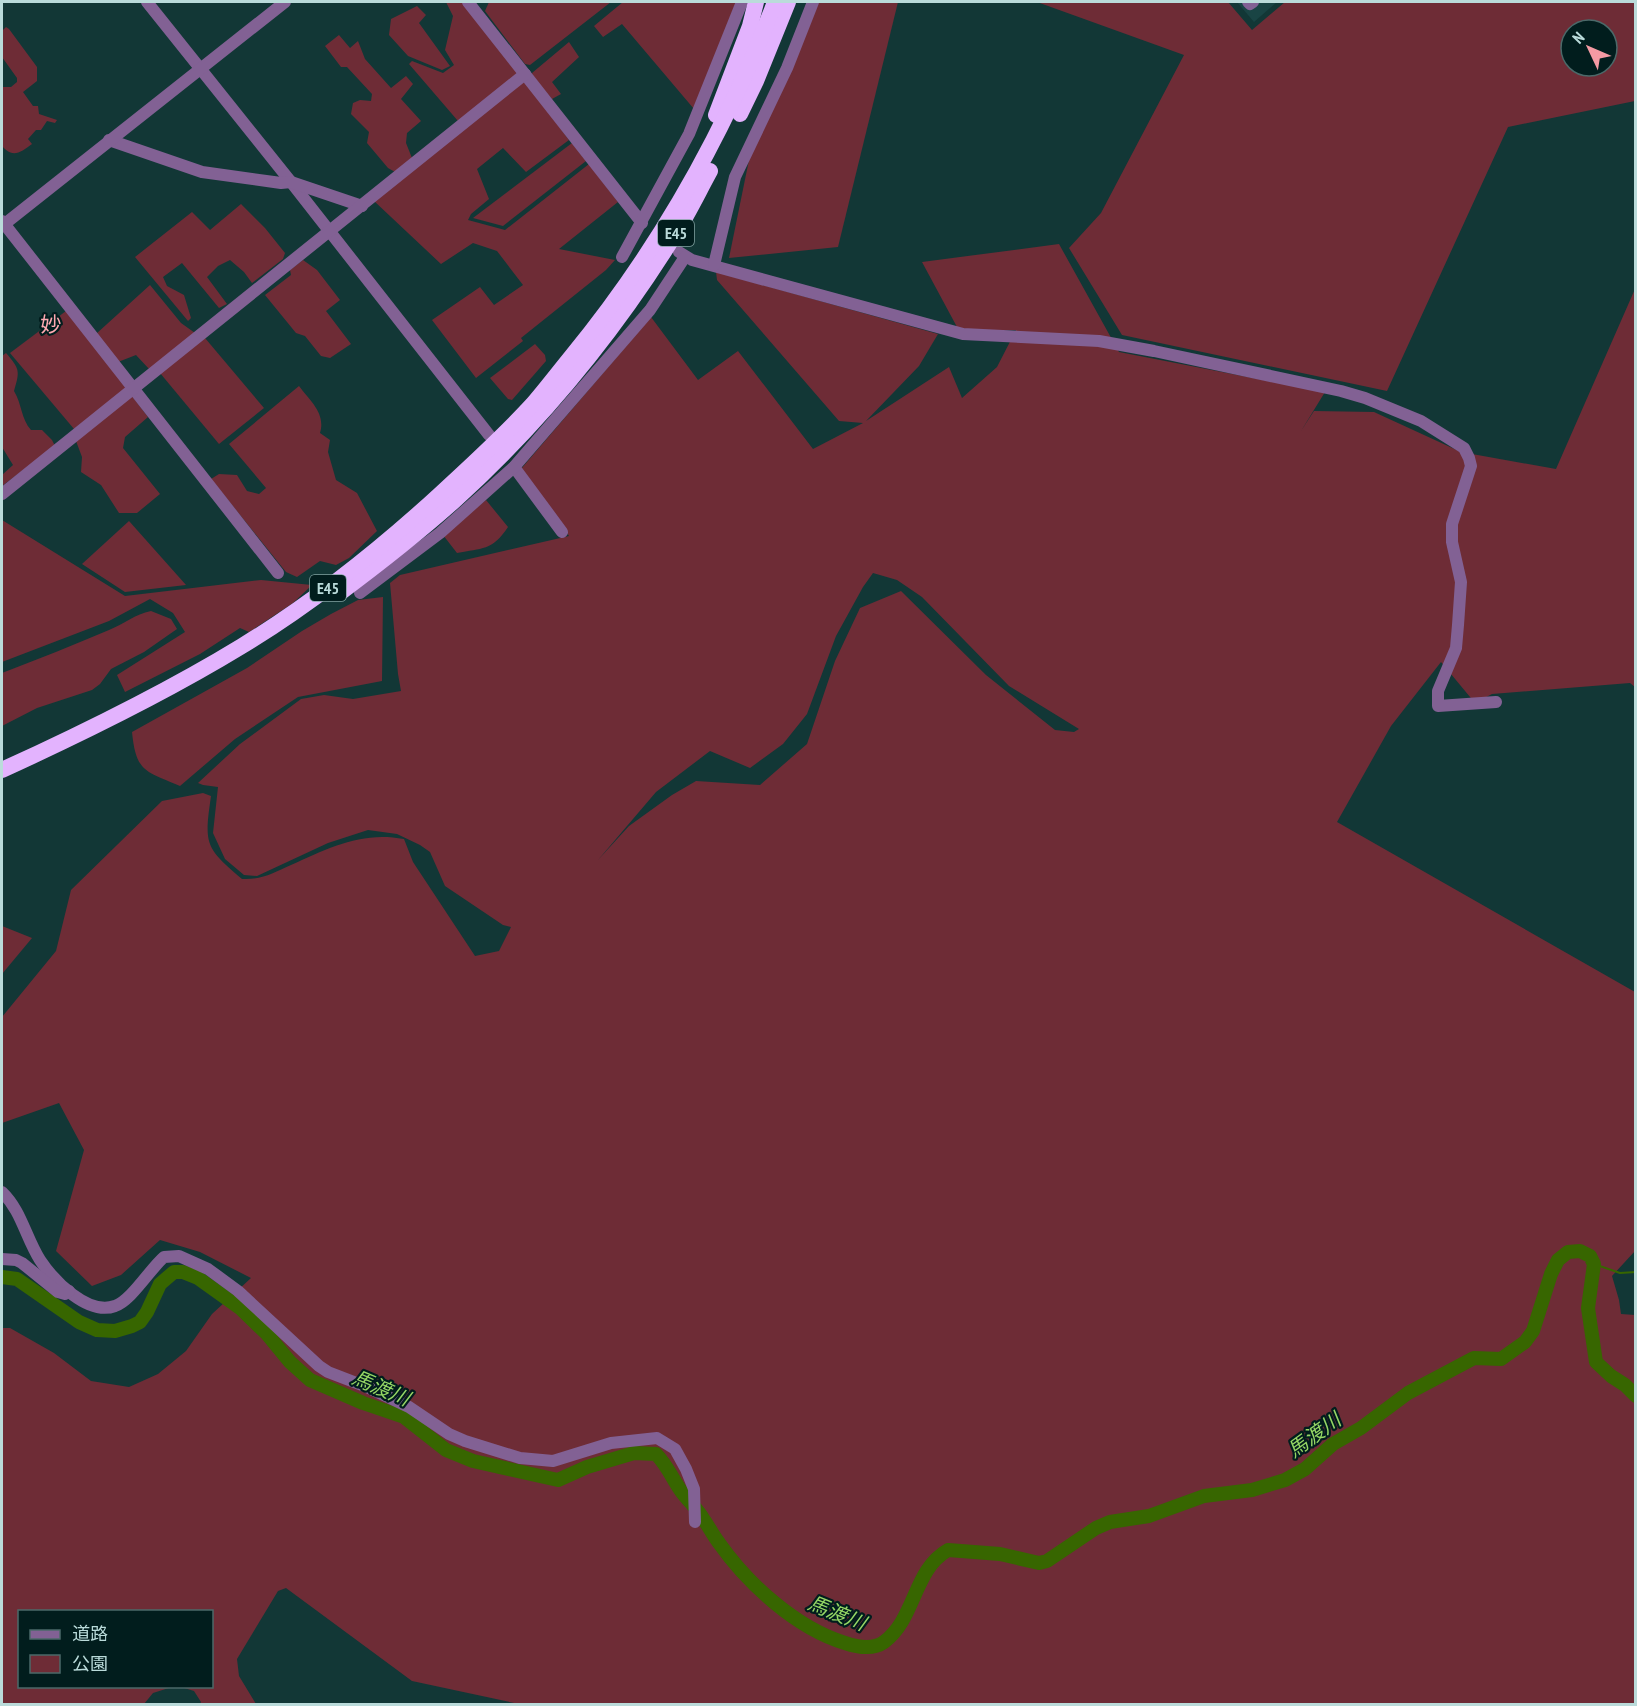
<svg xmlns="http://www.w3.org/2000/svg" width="1637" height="1706" font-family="'PT Sans Narrow','Noto Sans JP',sans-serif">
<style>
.built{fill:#194444}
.green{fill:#6e2c36;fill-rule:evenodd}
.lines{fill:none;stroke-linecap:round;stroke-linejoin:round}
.stream{stroke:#376600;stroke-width:2}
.river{stroke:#376600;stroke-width:14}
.minor{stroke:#826194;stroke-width:12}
.highway{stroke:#e3b3fe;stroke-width:16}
.labels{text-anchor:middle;stroke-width:4.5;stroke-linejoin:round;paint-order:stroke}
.shield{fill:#011d1d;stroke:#82a2a1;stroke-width:1.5}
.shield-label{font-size:16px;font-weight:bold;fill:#badbda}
.water-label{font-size:20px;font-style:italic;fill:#96d765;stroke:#011d1d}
.quarter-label{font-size:21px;fill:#fea9b1;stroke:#011d1d}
</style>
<rect width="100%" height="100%" fill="#123736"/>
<polygon class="built" points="1237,2 1277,2 1254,22"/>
<g class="green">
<polygon points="446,2 462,2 517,70 516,76 458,121 409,64 412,61 443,73 454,65 445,50 453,16"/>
<polygon points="489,2 611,2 530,65 525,64 485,11"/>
<polygon points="623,2 736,2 694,109 622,24 603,37 594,26"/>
<polygon points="818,2 898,2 838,247 729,258 750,155"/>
<path d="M1037 2H1228L1252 30 1285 2H1635V101L1508 127 1387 391 1122 335 1069 248 1101 213 1184 55ZM1571 30H1607V66H1571Z"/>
<polygon points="417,6 426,15 419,23 450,66 442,70 408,56 389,35 391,19"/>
<path d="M6 27 9 29 37 67V81L23 92 33 106H38L39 114 57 120 55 123 47 121 41 130H36L28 139 32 144C21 152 13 159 2 146V87H11L17 82V78L2 57V31Z"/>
<polygon points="339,35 350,48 358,41 365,59 391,88 406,76 413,84 401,99 421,121 407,133 406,143 412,158 395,172 388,168 367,143 369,132 351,114 353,103 360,100 371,101 372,94 347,67 341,67 325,46"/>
<polygon points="569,42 579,57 552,82 561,94 552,99 533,77 532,73"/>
<polygon points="526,82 569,140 526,172 503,148 477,169 489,199 471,214 468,220 505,230 589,164 618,202 559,249 615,260 606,270 521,338 523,341 476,378 432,320 480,287 494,305 523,285 497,251 473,243 441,264 374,201 520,83"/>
<polygon points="572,143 586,161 503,226 473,218"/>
<polygon points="241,204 265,228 285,253 283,259 252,283 244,272 230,260 218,266 207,277 227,304 219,308 182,263 163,277 167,286 184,295 191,318 188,321 135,257 192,212 210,230"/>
<path d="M1059 244 1119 352 1325 392 1301 431 1314 411 1374 412 1461 452 1556 469 1635 289V687L1630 683 1492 694 1475 703 1441 662 1391 726 1337 822 1635 992V1251L1612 1276 1619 1300 1621 1314 1635 1315V1704H519L412 1681 286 1588 278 1591 237 1659 239 1676 256 1704H200L201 1702 194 1691 181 1687 212 1686V1612H20V1686L172 1687 153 1693 144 1704H2V1328H10L54 1353 91 1381 129 1387 158 1374 186 1351 212 1314 251 1278 200 1252 160 1240 121 1275 92 1286 56 1251 84 1150 59 1103 2 1123V1017L56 951 71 890 162 801 203 793 211 796C204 845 205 847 242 879 262 880 273 873 291 865 329 848 361 831 404 839L413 862 475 956 499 951 511 927 503 925 445 886 430 852 420 845 397 834 368 830 328 843 257 876 244 875 225 859 213 833 218 787 203 785 198 783 240 744 301 699 324 695 353 699 401 691 398 674 390 583 400 575 569 536 521 469 651 317 698 380 738 351 813 449 863 423 839 421 717 280 716 272 938 334 919 366 866 421 949 367 962 398 997 367 1016 330 974 331 957 327 922 262ZM873 573 897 580 922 597 1009 686 1079 729 1074 732 1055 730 986 675 901 591 860 608 835 661 807 744 760 785 696 781 672 795 629 826 598 860 656 792 710 751 750 768 783 744 807 714 836 636 863 587Z"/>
<polygon points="303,260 317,270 340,300 326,311 351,344 330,358 321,356 305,336 296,333 265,295 291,275 290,270"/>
<polygon points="150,285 181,323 195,333 150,370 136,355 118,362 96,334"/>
<polygon points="66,311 128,388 74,429 10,353"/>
<polygon points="205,338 264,408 219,444 160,373"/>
<polygon points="535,344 545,355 546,361 512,400 508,399 490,378"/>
<path d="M6 353C20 369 20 371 14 391 22 404 21 419 31 430H42L52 440 55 446 2 486V475L13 465 2 447V356Z"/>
<path d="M299 386C310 401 326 413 320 433L330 440 328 452 336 480 357 493 377 531 349 558 336 565 320 561 297 577 286 572 211 479 219 474 237 475 247 491 259 494 266 488 229 444Z"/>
<polygon points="132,396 148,417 125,437 123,448 160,494 137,513 119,513 101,485 81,472 82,457 76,441"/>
<path d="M486 500 508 527C492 551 482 548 457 553L443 535Z"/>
<polygon points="2,520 125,596 261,580 312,585 293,603 249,632 240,628 200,654 125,692 117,675 185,632 173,613 150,599 109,621 2,662"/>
<polygon points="129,521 186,585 125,592 82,564"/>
<path d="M383 597 382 681 298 697 235 739 180 786C146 771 136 773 132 732L247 668 302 631 331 614 358 600Z"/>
<path d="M151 611 171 619 177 629 144 652 111 669 100 684 92 690 37 708 2 726V673C38 659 74 645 109 630 124 624 135 614 151 611Z"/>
<polygon points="2,926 32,938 2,974"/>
</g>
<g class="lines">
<polyline class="stream" points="1594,1264 1620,1273 1636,1272"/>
<path class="river" d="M2 1277 17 1279 79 1322 97 1330 115 1331 132 1326 140 1322 147 1312 160 1284 174 1272H183L198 1278 240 1308 267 1334 290 1362 310 1380 363 1403 404 1417 446 1450 473 1461 558 1480 587 1467 634 1453 656 1454C667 1465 672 1478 681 1491 688 1501 698 1509 704 1520 709 1527 713 1535 719 1543 748 1584 796 1628 845 1643 857 1647 873 1650 884 1642 916 1618 913 1570 948 1550L1000 1554 1039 1563 1047 1561 1096 1528 1110 1522 1149 1516 1204 1496 1252 1490 1285 1480 1305 1469 1333 1444 1361 1428 1408 1393 1474 1358 1501 1359 1525 1342 1533 1331 1551 1274 1558 1260 1568 1252 1580 1251 1590 1256 1594 1264 1588 1308 1596 1362 1611 1376 1625 1385 1636 1396"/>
<g class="minor">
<polyline points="147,2 291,182 489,435"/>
<polyline points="468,2 642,223"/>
<polyline points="1248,2 1250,4 1253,2"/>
<polyline points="109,140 202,172 281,183 291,182 362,206"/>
<polyline points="2,221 278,573"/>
<polyline points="2,226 285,2"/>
<polyline points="679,252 692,260 963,334 1099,341 1154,351 1341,391 1365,398 1421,421 1464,448 1469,458 1471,466 1452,524 1452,542 1461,582 1458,625 1456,648 1438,691 1438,706 1496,702"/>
<polyline points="622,257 689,134 742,2"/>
<polyline points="714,265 735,177 787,68 813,2"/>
<polyline points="514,467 562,532"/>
<polyline points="2,494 525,74"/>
<polyline points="360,593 440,533 514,467 650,310 685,257"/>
<path d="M2 1192C21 1210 26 1238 40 1260 54 1281 88 1316 115 1306 131 1301 150 1269 164 1257L179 1256 208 1269 238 1291 319 1366 328 1372 367 1387 409 1407 449 1434 465 1441 520 1458 553 1461 611 1443 657 1438 675 1449 686 1469 694 1489 695 1522"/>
<polyline points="2,1259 16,1260 22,1263 58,1292 65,1294 69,1291"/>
</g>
<g class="highway">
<polyline points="740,114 756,81 788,2"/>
<polyline points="716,115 750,26 756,2"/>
<path d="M341 592C380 563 418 533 454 501 540 423 616 330 677 231 689 212 699 191 710 171"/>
<path d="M2 770C83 733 165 693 242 646 308 606 369 558 426 507 462 474 499 441 532 405 545 390 558 373 571 357 659 250 726 131 775 2"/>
</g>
</g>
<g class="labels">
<g class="shield">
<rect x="658" y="220" width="36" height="26" rx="4.5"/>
<rect x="310" y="575" width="36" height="26" rx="4.5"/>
</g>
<g class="shield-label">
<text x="676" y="239">E45</text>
<text x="328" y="594">E45</text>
</g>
<g class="water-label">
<text transform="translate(381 1388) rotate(23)" y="7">馬渡川</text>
<text transform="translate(1314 1435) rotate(-36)" y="7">馬渡川</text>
<text transform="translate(837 1613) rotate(22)" y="7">馬渡川</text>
</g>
<g class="quarter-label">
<text x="51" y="332">妙</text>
</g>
</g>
<rect width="1637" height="1706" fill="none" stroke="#badbda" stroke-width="6"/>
<rect x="18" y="1610" width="195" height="78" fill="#011d1d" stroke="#4b6969" stroke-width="1.5"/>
<rect x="30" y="1630" width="30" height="9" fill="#826194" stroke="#4b6969" stroke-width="1.5"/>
<text x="72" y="1640" font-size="18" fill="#badbda">道路</text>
<rect x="30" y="1655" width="30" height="18" fill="#6e2c36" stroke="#4b6969" stroke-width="1.5"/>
<text x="72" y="1670" font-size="18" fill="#badbda">公園</text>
<g transform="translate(1589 48) rotate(314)"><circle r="28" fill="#011d1d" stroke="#4b6969" stroke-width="1.5"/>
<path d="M0-4.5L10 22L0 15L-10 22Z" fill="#f49aa3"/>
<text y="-9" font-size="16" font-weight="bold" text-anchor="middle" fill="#badbda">N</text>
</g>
</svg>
